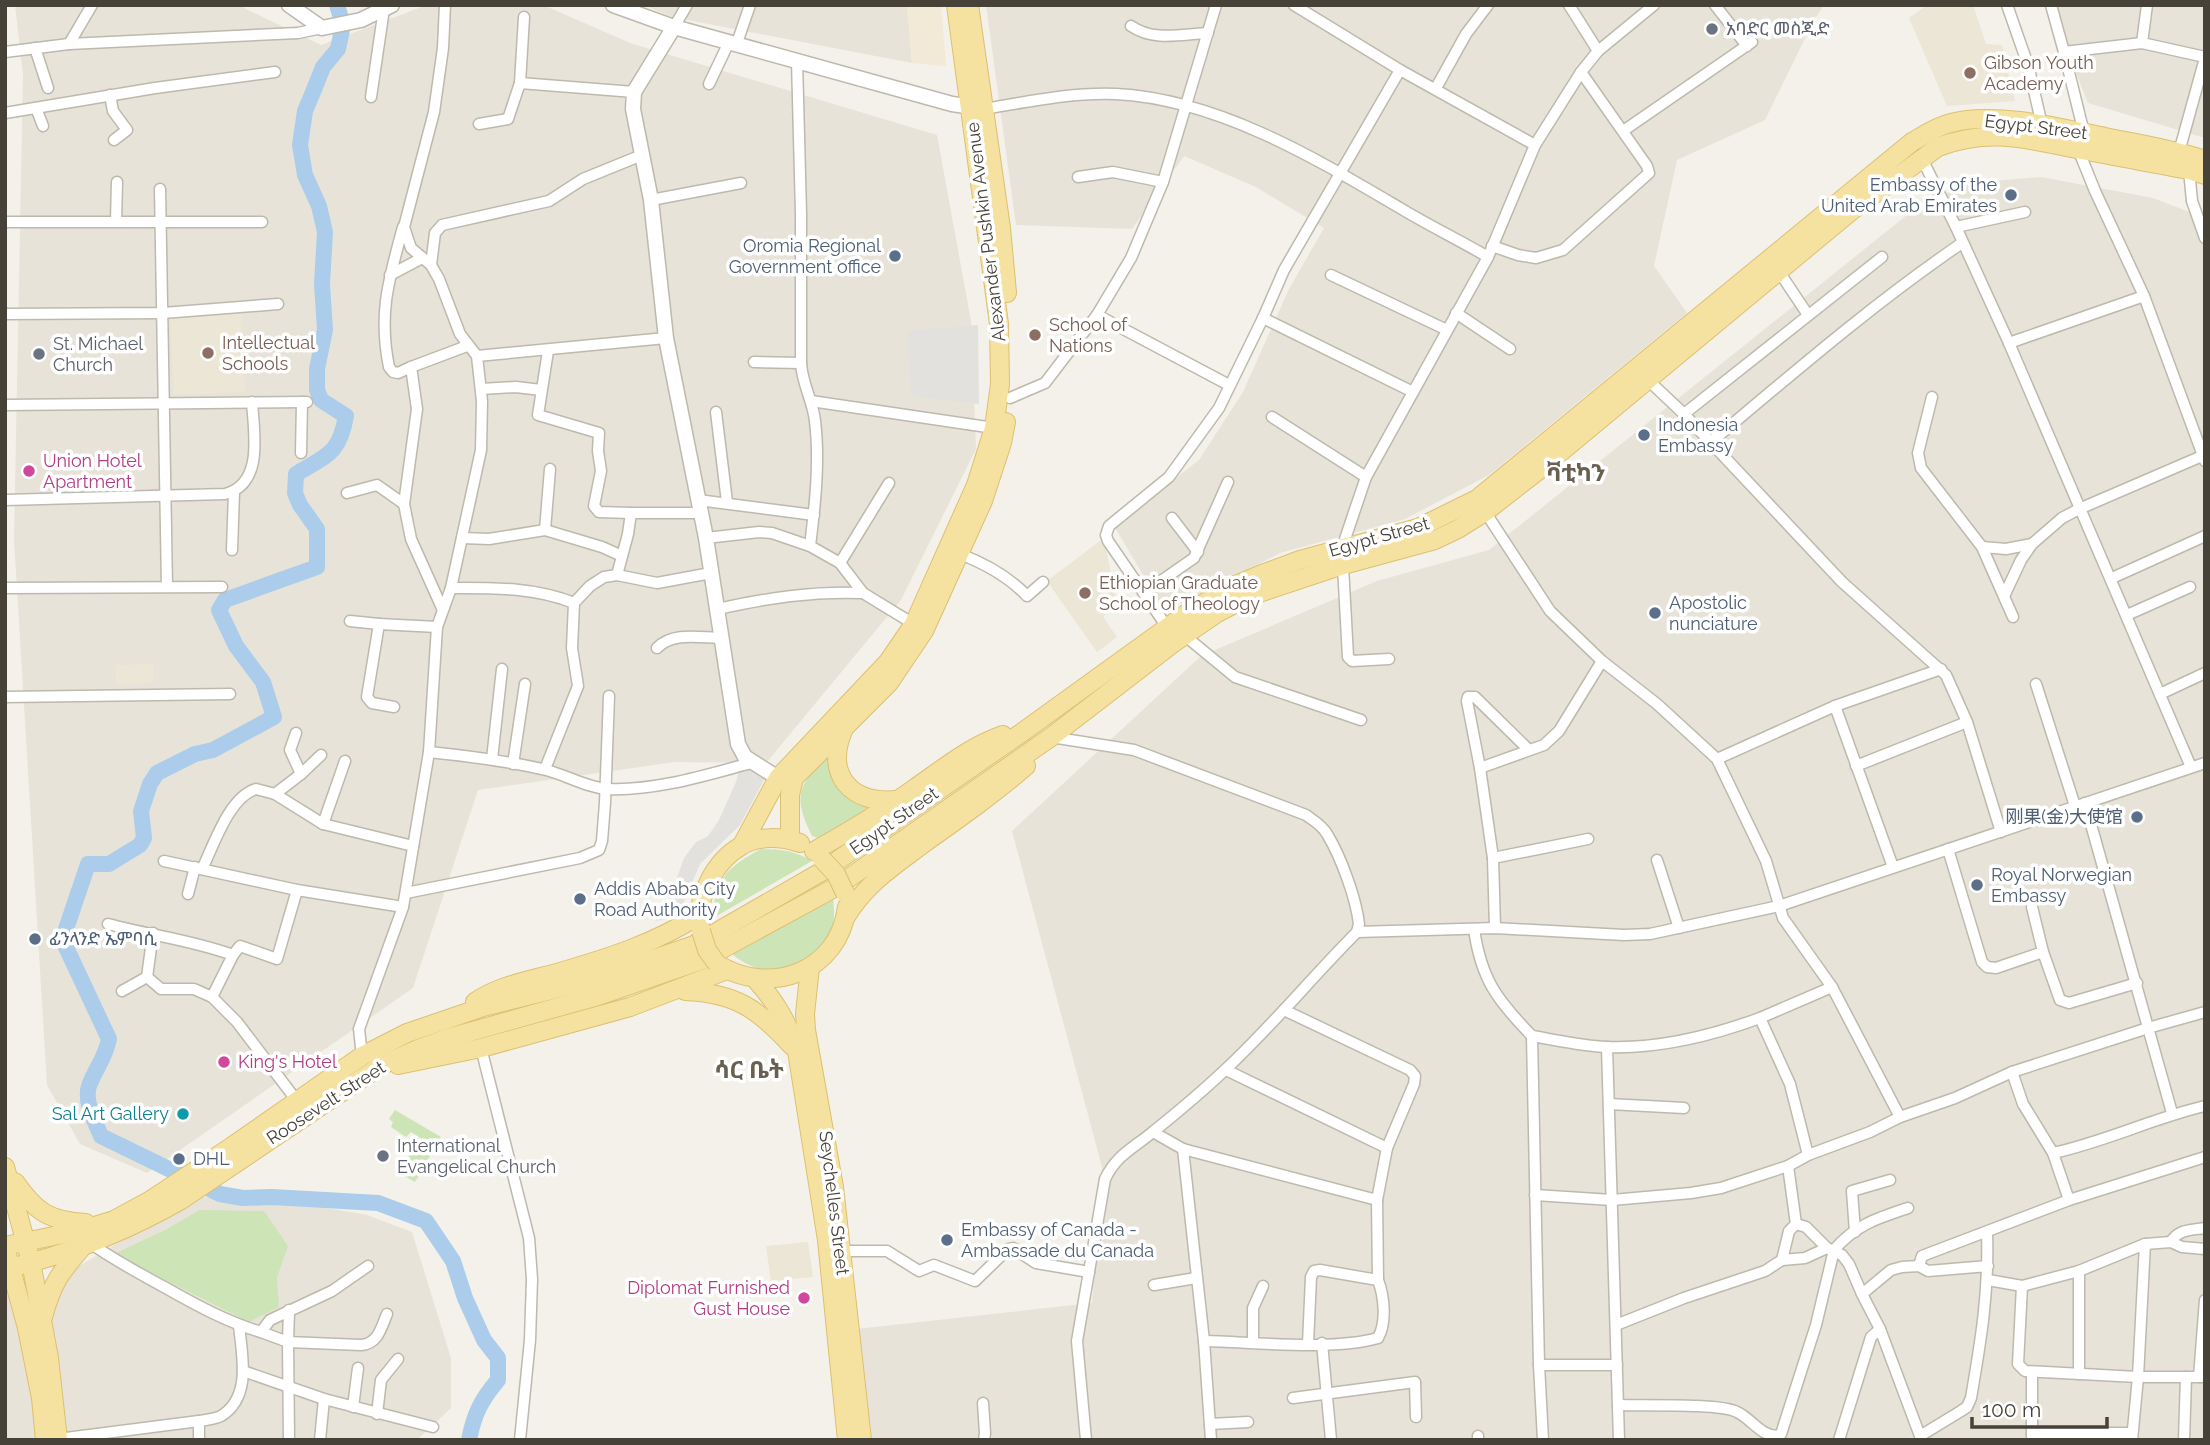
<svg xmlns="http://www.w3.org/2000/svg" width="2210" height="1445" font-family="Raleway,'Noto Sans SC','Noto Sans Ethiopic',sans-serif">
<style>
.residential{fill:#e7e3d8}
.commercial{fill:#f3e9d7}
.education{fill:#ebe6d5}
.green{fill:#cde4b6}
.parking{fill:#e2e1de}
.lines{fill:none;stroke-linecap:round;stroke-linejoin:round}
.river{stroke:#abcdeb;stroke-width:16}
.minor-casing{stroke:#beb9ad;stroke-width:13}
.tertiary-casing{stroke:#beb9ad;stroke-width:17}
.primary-casing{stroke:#dbc070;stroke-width:20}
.minor{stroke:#fff;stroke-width:10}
.tertiary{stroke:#fff;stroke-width:14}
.primary{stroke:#f6e2a0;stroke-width:18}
.primary-bridge-casing{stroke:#dbc070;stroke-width:20;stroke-linecap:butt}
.primary-bridge{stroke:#f6e2a0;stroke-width:18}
.worship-dot{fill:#6b7280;stroke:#fff;stroke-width:2.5}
.education-dot{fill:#8d6e63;stroke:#fff;stroke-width:2.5}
.service-dot{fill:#5c6f8a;stroke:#fff;stroke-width:2.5}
.hotel-dot{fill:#d1479c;stroke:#fff;stroke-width:2.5}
.culture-dot{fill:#0f9aa8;stroke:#fff;stroke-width:2.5}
.labels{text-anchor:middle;stroke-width:7;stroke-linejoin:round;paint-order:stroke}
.worship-label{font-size:18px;fill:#5b616d;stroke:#fff;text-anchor:start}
.education-label{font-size:18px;fill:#785e54;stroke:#fff;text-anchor:start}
.street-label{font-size:18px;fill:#474238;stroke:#fff}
.service-label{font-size:18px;fill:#4e5e75;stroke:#fff;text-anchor:start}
.hotel-label{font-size:18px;fill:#b23c85;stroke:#fff;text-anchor:start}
.culture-label{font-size:18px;fill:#0d838f;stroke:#fff;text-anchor:end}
.district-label{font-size:24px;font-weight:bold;fill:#696050;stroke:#fff}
</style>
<rect width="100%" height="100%" fill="#f3f1ea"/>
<g class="residential">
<polygon points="15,5 238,5 321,45 427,5 543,5 630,43 937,135 971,321 976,449 901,600 766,763 675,762 478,790 413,988 147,1173 80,1144 47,1085 14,540 23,75"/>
<polygon points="644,5 907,5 912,63 672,17"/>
<polygon points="986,5 1824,5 1814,20 1765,120 1677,160 1654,266 1687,313 1489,475 1405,519 1280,553 1165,612 1114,526 1199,460 1243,392 1289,289 1324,228 1256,187 1184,156 1132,229 1016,225"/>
<polygon points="2049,5 2205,5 2205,138 2088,103"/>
<polygon points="2041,177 2153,198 2205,218 2205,1440 872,1440 868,1426 856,1329 1092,1303 1102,1167 1012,831 1201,656 1377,581 1489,550 1907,215 1965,183"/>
<polygon points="196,1197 276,1199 367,1215 412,1232 451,1358 451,1408 417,1440 5,1440 5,1295 42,1297 67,1273"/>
</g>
<polygon class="commercial" points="907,5 941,5 946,66 912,63"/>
<g class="education">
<polygon points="1927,5 1973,5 1986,44 2002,45 2015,101 1947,106 1909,18"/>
<polygon points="242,311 245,392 174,395 170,313"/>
<polygon points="1104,538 1117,605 1103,617 1117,637 1097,652 1047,581"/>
<polygon points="153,664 153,683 116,684 116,665"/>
<polygon points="808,1242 813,1277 771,1281 766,1246"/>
</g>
<g class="green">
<path d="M832 750 831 763 874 803 837 832 821 839 812 836C790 792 801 783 832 750Z"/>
<path d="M761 849C781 849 795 851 812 861L713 918C714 878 728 867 761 849Z"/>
<path d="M833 898C837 931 830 944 802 961 797 964 792 969 787 970 768 976 744 965 731 953Z"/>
<polygon points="395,1110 441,1137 415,1182 404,1176 406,1173 401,1168 411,1153 415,1154 424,1140 411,1132 406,1137 391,1127 393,1122 389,1119"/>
<polygon points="200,1210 264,1211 288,1246 277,1277 279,1307 249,1322 114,1254 165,1230"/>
</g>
<g class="parking">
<polygon points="978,325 979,404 911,396 907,331"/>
<polygon points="740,767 764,771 765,778 740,825 700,864 681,909 669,919 655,921 668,903 684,858 696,842 708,836 719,820 736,782"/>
</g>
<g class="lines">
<path class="river" d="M337 5 343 25 338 49 323 67 313 92 305 111 300 145 305 175 319 206 325 232 322 284 325 330 317 369V390L321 400 346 416C339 455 327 455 296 474L295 493 300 505 317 529V567L225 600 219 610 236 646 263 682 274 717 213 750 195 754 157 773 150 784 141 811 144 838 140 845 109 864H88L66 929 65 945 109 1039C105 1059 95 1069 89 1086 84 1101 95 1122 101 1136L220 1194 243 1198 272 1197 378 1203 426 1221 453 1261 465 1298 484 1340 498 1358V1380C481 1400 474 1414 469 1440"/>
<defs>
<g id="minor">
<polyline points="1294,5 1400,70 1535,145"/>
<polyline points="1569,5 1598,51"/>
<polyline points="1715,5 1747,46"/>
<polyline points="2007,5 2028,65 2042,125"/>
<polyline points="2051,5 2064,52"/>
<path d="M1131 26C1154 42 1182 34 1208 33"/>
<polyline points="674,27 687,5"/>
<polyline points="737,43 750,5"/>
<polyline points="2142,43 2147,5"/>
<polyline points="69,44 92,5"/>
<polyline points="35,48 48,88"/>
<polyline points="5,52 69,44 298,33 322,28"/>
<path d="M797 60 801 214V363C802 384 813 401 815 421 820 462 815 505 810 546"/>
<polyline points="520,83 524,17"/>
<polyline points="709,84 729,42"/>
<polyline points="1436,88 1466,34 1488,5"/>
<polyline points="110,95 113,111 127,130 114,140"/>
<polyline points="371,97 384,9"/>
<polyline points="36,108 43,126"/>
<path d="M984 109C1027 102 1072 92 1116 94 1217 99 1315 158 1400 208 1428 225 1459 240 1488 257"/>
<polyline points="5,113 155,88 275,72"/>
<polyline points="479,124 508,119 520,83 634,92"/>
<polyline points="1623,131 1752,42"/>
<polyline points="2084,133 2064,52 2142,43 2205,57"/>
<polyline points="2078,149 2095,191 2144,296 2205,461"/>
<polyline points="2179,152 2205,58"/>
<polyline points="1921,157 1956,227 2009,343 2191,767"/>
<polyline points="2189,170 2192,201 2205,238"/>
<polyline points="1078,177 1113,172 1163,182"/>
<polyline points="160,189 167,587"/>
<polyline points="651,200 741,183"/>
<polyline points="116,221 117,182"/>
<polyline points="5,222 262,222"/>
<path d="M403 227C389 279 378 313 389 367L393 372 398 373 411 367"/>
<polyline points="1956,227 2025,212"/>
<polyline points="1492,246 1518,255 1536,258 1563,250 1649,173 1647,166 1581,72"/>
<polyline points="431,265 435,233 442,225 549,201 583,179 642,155"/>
<polyline points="1778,270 1808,315"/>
<polyline points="390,275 422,258"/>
<polyline points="1331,275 1447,330"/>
<polyline points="1456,313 1510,349"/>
<polyline points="5,314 163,313 278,304"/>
<polyline points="1097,315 1229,385"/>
<polyline points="1263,318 1413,392"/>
<polyline points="2009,343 2144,296"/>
<polyline points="548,351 538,415 599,433 598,451 601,471 594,506 599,512 631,513"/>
<polyline points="477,356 666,338"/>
<polyline points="754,362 801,363"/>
<polyline points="1648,380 1684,414 1842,582 1946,675 1967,722 2001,832"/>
<polyline points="481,389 516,387 541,390"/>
<polyline points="1932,397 1918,453 1921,468 1982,547 2013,617"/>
<polyline points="1010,398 1045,383 1097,315 1131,258 1163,182 1216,5"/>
<polyline points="811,401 994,428"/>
<polyline points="5,405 307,402"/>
<polyline points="716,412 727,502"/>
<polyline points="1684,414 1882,257"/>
<polyline points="1272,417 1366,477"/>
<path d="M1711 442C1792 374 1874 303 1962 243"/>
<polyline points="301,453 302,402"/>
<polyline points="347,493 377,485 404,504"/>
<path d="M5 500 225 494C264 484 254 433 252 402"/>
<polyline points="698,500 814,515"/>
<polyline points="1482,507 1550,611 1602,661 1657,704 1717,759 1766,861 1783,918 1832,987 1900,1117"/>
<polyline points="1172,518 1198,552"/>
<polyline points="545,530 550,469"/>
<polyline points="462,538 489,539 545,530 602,547 622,556"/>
<polyline points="706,538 759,532 772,533 810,546 840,563 863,593 917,626"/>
<polyline points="1982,547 2006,549 2032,544"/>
<polyline points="232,550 234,492"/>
<path d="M960 554C986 564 1008 576 1027 596L1043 582"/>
<polyline points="840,563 889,483"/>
<polyline points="617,575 628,534 631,513 701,513"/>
<polyline points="2112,578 2205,536"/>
<polyline points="5,588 222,587"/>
<path d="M451 588C493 588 534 587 574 603"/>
<polyline points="1145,592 1194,558 1228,482"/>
<polyline points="2005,594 2021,560 2032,544 2062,518 2079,509 2202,456"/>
<polyline points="442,608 411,539 404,504 417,409 411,367 467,346"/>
<path d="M718 609C767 598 813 591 863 593"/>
<polyline points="2127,615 2190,587"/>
<polyline points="350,621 379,624"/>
<polyline points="1167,627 1108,541 1106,535 1109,526 1169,477 1219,408 1263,318 1284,270 1400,70"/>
<polyline points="1184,635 1235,677 1361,720"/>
<path d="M657 648C673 631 701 638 722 638"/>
<polyline points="1389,659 1352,661 1348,657 1342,548 1366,477 1488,257 1535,145 1581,72 1598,51 1654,5"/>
<polyline points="2036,684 2075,806"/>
<polyline points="2160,694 2205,673"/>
<polyline points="5,697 230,694"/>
<polyline points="394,707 372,703 367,697 379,624 437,627"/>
<path d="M1051 737 1134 750 1306 815C1314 821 1322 825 1327 834 1341 857 1356 898 1359 924L1357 932C1313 976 1273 1025 1227 1068 1204 1090 1179 1111 1154 1131 1134 1148 1117 1154 1105 1179L1077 1341 1086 1440"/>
<path d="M429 752C468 756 508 761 546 770 566 775 588 788 608 789 656 791 706 775 751 763"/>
<polyline points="492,759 502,669"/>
<polyline points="1717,759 1835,706"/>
<polyline points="513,764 525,684"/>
<polyline points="1856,766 1967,722"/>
<polyline points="1480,768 1544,745 1559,731 1602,661"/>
<polyline points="545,769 578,686 572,648 574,603 590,586 604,577 617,575 657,583 711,573"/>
<polyline points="301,774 321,755"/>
<polyline points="275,794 301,774 290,750 296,733"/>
<polyline points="2085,803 2172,1113"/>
<polyline points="323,824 345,761"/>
<polyline points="1948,849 1982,962 1987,967 1996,968 2043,952"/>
<polyline points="1493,858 1588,839"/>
<polyline points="1657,860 1679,928"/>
<polyline points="164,861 297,890 403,907"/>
<polyline points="1893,867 1835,706 1941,669"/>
<path d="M202 869C214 845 229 797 256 789L275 794 323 824 413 846"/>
<polyline points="406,893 580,858 599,850 602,841 605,803 609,696"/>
<polyline points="188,894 195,867"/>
<polyline points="2032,907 2043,952 2060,1000 2069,1003 2137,983"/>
<path d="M108 924C149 935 192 940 233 955L240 946 277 959 297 890"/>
<polyline points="1495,928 1493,858 1480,768 1467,701 1468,697 1475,697 1529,750"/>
<path d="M1474 929C1481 979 1497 1000 1532 1036 1556 1040 1582 1046 1607 1047 1660 1049 1711 1036 1760 1018"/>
<polyline points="1357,932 1495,928 1624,935 1650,934 1779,906 2205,763"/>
<polyline points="147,977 153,933"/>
<polyline points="122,991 147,977 161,989 194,989 212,997 237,1022 297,1101"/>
<polyline points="212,997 233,955"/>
<polyline points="1532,1036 1539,1365 1543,1440"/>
<polyline points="1607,1047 1619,1440"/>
<polyline points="481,1048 529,1238 532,1279 530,1340 520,1440"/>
<polyline points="362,1056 359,1029 403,907 429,752 437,627 451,588 481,450 482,401 477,356 460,334 439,279 431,265 411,248 404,227 434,112 443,48 445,5"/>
<polyline points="1226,1070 1387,1148"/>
<polyline points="2012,1072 2023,1104 2053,1153 2069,1200"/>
<polyline points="1609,1104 1684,1108"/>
<polyline points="1153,1132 1183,1149 1204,1341 1211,1440"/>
<polyline points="1183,1149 1377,1200"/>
<path d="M2053 1153C2105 1142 2153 1118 2205 1106"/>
<polyline points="1808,1155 1790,1084 1760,1018 1832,987"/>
<polyline points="1535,1195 1612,1200 1691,1193 1721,1188 1788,1166 1808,1155 1870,1132 1900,1117 1955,1098 2012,1072 2148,1028 2205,1012"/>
<polyline points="1796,1224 1806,1227 1827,1248 1842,1255 1849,1264 1862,1294"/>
<polyline points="1855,1232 1852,1191 1890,1180"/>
<path d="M1987 1233C1989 1292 1981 1340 1971 1398L1967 1407 1961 1411 1920 1436 1880 1329 1862 1294 1891 1270 1902 1267 1919 1266 1928 1271 1988 1266"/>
<path d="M2171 1242C2178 1229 2192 1230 2205 1228"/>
<path d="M90 1243C114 1260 140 1274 166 1288 196 1305 227 1322 261 1332L270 1320 332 1291 368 1266"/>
<polyline points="841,1251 887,1251 919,1271 934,1265 975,1281 1008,1249 1013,1248 1036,1263 1089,1272"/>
<polyline points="1782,1260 1789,1231 1796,1224 1788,1166"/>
<polyline points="1919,1266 1922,1256 2069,1200 2205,1157"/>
<polyline points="1988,1280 2022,1286 2079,1271 2145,1244 2171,1242 2182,1247 2205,1249"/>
<polyline points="1154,1285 1196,1278"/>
<polyline points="2022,1286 2018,1364 2025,1371 2138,1377 2205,1377"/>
<path d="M289 1310 288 1342 361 1345C378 1344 381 1328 387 1314"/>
<polyline points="1616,1325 1684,1298 1765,1271 1782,1260 1805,1258 1827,1248"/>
<polyline points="261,1332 288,1342 289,1440"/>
<path d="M1204 1341C1254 1342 1332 1351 1378 1338 1387 1322 1384 1296 1378 1280L1377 1200 1387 1148 1414 1084 1415 1076 1410 1070 1284 1010"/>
<polyline points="1253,1342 1253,1308 1263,1286"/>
<polyline points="1322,1343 1331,1440"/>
<polyline points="1308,1344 1311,1277 1314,1271 1320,1270 1378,1280"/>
<polyline points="1539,1365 1617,1365"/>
<polyline points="243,1371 324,1399 433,1427"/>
<polyline points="2032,1372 2032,1439"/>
<polyline points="2079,1374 2079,1271"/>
<polyline points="2199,1377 2205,1300"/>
<polyline points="1293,1398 1415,1382 1416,1417"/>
<polyline points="983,1403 985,1433 984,1440"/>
<path d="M1618 1405C1643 1406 1719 1403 1737 1412 1752 1419 1760 1436 1778 1436L1781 1434 1816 1325 1834 1250C1855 1225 1878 1218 1908 1208"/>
<polyline points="353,1407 358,1368"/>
<polyline points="377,1414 381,1380 398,1359"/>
<polyline points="1210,1424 1248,1422"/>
<polyline points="2032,1433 2132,1433"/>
<polyline points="1478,1436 1478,1440"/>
<polyline points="58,1439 199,1421"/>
<path d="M199 1440V1421C206 1420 215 1419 221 1416 252 1397 242 1355 239 1326"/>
<polyline points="320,1440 324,1399"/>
<polyline points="1839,1440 1871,1337 1880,1329"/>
<polyline points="2132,1440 2138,1377 2145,1244"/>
<polyline points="2184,1440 2186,1377"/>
</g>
<g id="tertiary">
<polyline points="289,5 322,28 361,20 392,5"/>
<polyline points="613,5 674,27 952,104 980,108"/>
<polyline points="674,27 634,92 633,109 651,200 666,338 706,538 738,744 745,757 778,778"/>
</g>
<g id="primary">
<polyline points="969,5 1001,228 1007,293"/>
<path d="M843 731C825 774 850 804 896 800"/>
<polyline points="790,840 790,795 794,778 889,683 924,631 983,501 1002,443 1006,422"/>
<polyline points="742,845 778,778 888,662 914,624 976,485 994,428 1000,384 999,324 956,5"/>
<path d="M814 851C848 832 883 811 915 788 944 768 969 747 1003 735"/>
<path d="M845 918C867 882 894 866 927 841 961 817 995 793 1026 766"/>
<path d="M700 925C696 896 716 860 741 846 759 835 782 837 800 843"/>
<path d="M717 964C770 997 839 972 847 907"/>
<polyline points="810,967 805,1014 806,1030 834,1187 862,1440"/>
<path d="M756 980C776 1002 788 1023 797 1051L827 1240 847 1440"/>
<path d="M685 991C736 993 758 1009 792 1046"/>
<path d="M475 1002C499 985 532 980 560 972 608 958 656 943 699 915"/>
<polyline points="398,1065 481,1048 630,1007 727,970"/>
<polyline points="5,1167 31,1262 49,1358 58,1440"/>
<path d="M15 1182C36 1212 49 1221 86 1223"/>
<path d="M5 1246 78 1231 114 1220 149 1201 231 1147 362 1056 407 1033 483 1007 596 979 694 945 821 872 1024 731 1190 611 1236 585 1262 574 1300 560 1418 528 1477 499 1912 142C1924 135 1937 126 1951 123 1994 111 2062 128 2105 137 2139 144 2172 149 2205 160"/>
<polyline points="8,1258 27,1328 41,1398 45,1440"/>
<path d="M5 1269C67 1255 127 1231 181 1200L382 1065 418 1049 448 1038 598 996 702 960 836 887 1051 737 1172 644 1217 613 1250 596 1343 565 1435 540 1458 529 1485 512 1539 470 1850 212 1938 147C1992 127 2029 140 2082 150 2117 157 2153 163 2189 170L2205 175"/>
<path d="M43 1317C53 1281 60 1273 84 1245"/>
</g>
</defs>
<use href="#minor" class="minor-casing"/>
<use href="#tertiary" class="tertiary-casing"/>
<use href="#primary" class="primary-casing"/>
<use href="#minor" class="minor"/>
<use href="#tertiary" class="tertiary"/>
<use href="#primary" class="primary"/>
<defs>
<g id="primary-bridge">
<polyline points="822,859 836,874 845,893"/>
<polyline points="701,931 707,950 717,964"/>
</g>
</defs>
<use href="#primary-bridge" class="primary-bridge-casing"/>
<use href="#primary-bridge" class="primary-bridge"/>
</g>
<g class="worship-dot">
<circle cx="1712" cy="29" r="7"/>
<circle cx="39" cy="354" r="7"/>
<circle cx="383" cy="1156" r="7"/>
</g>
<g class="education-dot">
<circle cx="1970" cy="73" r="7"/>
<circle cx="1035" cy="335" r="7"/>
<circle cx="208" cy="353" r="7"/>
<circle cx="1085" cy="593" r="7"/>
</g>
<g class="service-dot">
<circle cx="2011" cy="195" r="7"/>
<circle cx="895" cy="256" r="7"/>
<circle cx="1644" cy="435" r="7"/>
<circle cx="1655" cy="613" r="7"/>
<circle cx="2137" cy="817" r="7"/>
<circle cx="1977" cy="885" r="7"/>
<circle cx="580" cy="899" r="7"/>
<circle cx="35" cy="939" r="7"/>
<circle cx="179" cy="1159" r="7"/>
<circle cx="947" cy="1240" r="7"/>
</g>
<g class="hotel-dot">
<circle cx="29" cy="471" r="7"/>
<circle cx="224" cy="1062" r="7"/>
<circle cx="804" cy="1298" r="7"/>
</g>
<circle class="culture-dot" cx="183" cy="1114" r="7"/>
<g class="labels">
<g class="worship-label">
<text x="1726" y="35">አባድር መስጂድ</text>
<text x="53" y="350">St. Michael<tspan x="53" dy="21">Church</tspan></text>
<text x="397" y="1152">International<tspan x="397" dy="21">Evangelical Church</tspan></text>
</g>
<g class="education-label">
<text x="1984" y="69">Gibson Youth<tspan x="1984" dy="21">Academy</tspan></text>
<text x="1049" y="331">School of<tspan x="1049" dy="21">Nations</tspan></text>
<text x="222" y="349">Intellectual<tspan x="222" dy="21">Schools</tspan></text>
<text x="1099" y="589">Ethiopian Graduate<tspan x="1099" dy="21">School of Theology</tspan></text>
</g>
<g class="street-label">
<text transform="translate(2036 127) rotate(7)" y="6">Egypt Street</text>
<text transform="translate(986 232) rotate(-97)" y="6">Alexander Pushkin Avenue</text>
<text transform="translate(1379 537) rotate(-16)" y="6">Egypt Street</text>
<text transform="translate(894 821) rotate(-35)" y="6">Egypt Street</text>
<text transform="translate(326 1103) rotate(-33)" y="6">Roosevelt Street</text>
<text transform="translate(834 1203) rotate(83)" y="6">Seychelles Street</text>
</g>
<g class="service-label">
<text x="1997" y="191" text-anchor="end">Embassy of the<tspan x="1997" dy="21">United Arab Emirates</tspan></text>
<text x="881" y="252" text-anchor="end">Oromia Regional<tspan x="881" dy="21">Government office</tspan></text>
<text x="1658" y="431">Indonesia<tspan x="1658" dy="21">Embassy</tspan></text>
<text x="1669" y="609">Apostolic<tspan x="1669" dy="21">nunciature</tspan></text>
<text x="2123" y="823" text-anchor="end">刚果(金)大使馆</text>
<text x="1991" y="881">Royal Norwegian<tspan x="1991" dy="21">Embassy</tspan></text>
<text x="594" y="895">Addis Ababa City<tspan x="594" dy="21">Road Authority</tspan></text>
<text x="49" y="945">ፊንላንድ ኤምባሲ</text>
<text x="193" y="1165">DHL</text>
<text x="961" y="1236">Embassy of Canada -<tspan x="961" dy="21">Ambassade du Canada</tspan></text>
</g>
<g class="hotel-label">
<text x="43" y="467">Union Hotel<tspan x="43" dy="21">Apartment</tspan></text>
<text x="238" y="1068">King's Hotel</text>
<text x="790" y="1294" text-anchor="end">Diplomat Furnished<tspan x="790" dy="21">Gust House</tspan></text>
</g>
<g class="culture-label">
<text x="169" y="1120">Sal Art Gallery</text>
</g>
<g class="district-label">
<text x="1576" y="481">ቫቲካን</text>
<text x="749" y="1078">ሳር ቤት</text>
</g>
</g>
<rect width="2210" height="1445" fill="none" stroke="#474238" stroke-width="14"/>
<path d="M1972 1417v10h135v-10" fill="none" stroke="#474238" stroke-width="3.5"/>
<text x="1982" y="1417" font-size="21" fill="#474238" stroke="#ffffff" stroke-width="5" paint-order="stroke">100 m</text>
</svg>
